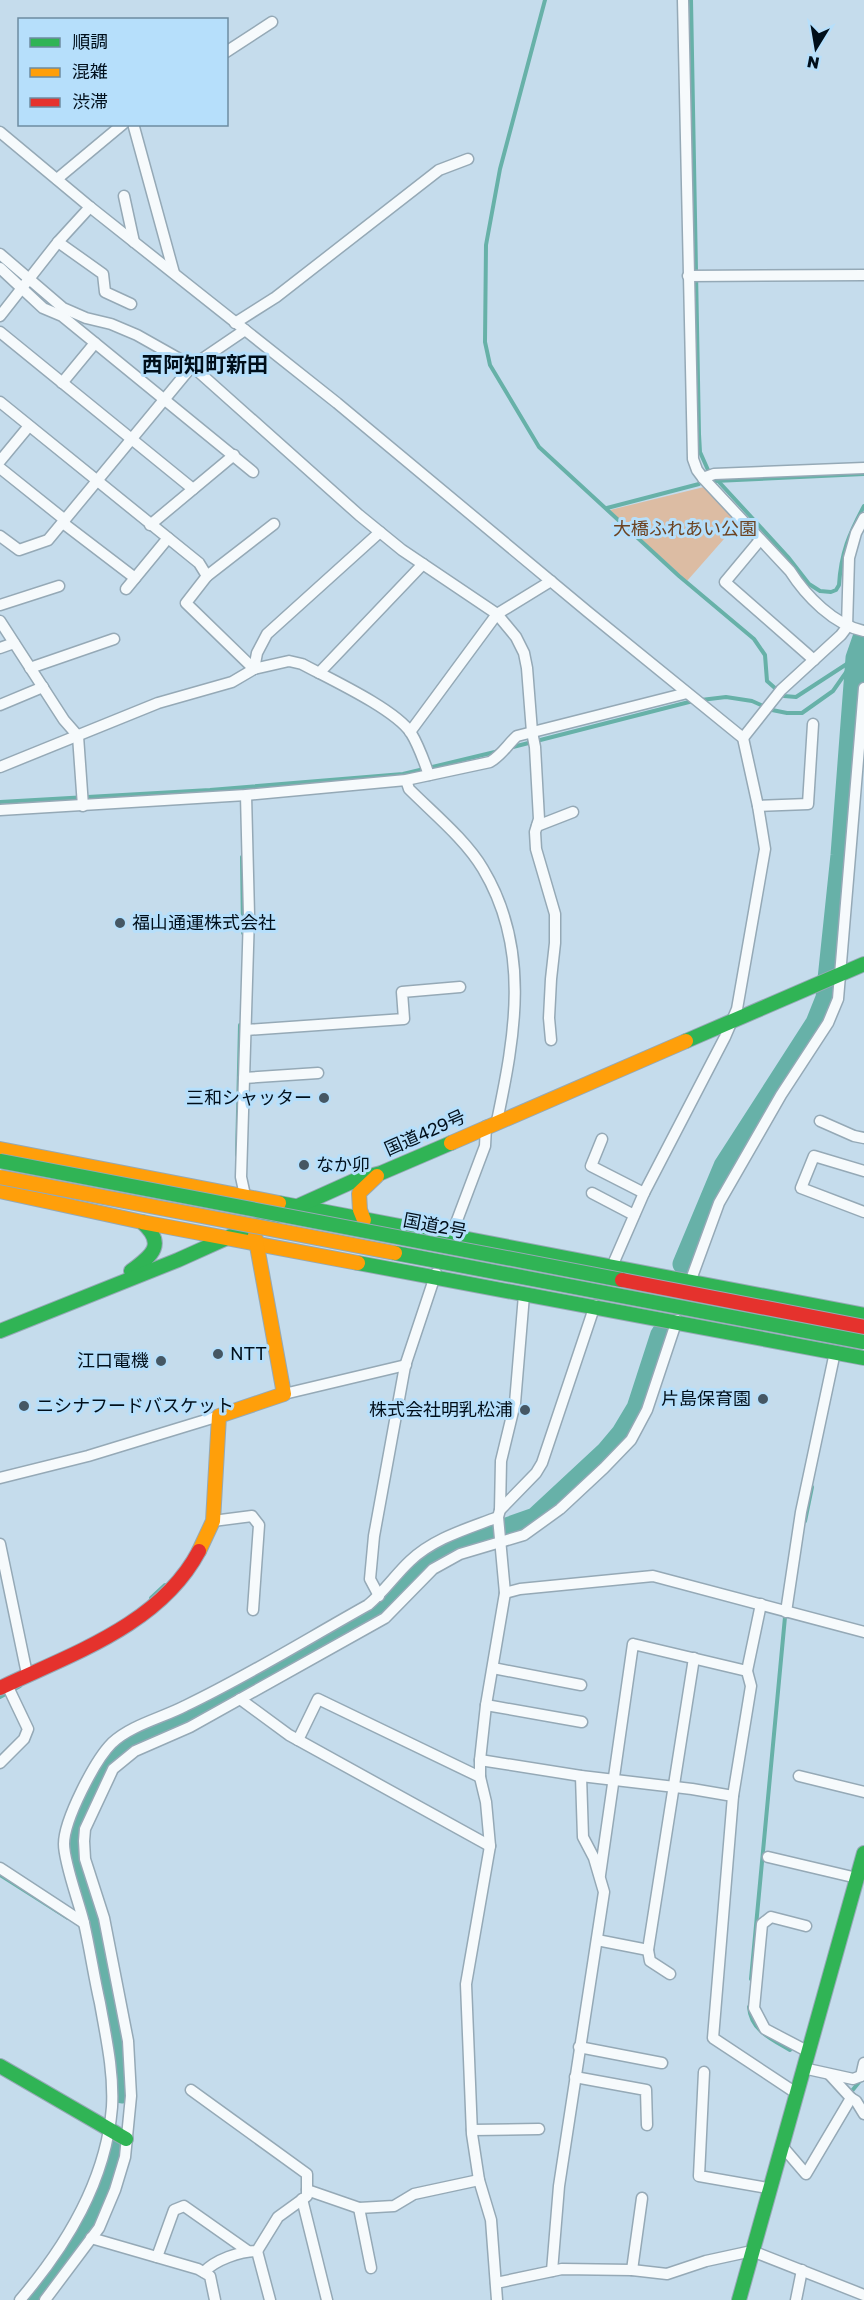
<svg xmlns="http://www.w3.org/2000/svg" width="864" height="2300" font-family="'Golos Text','Noto Sans JP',sans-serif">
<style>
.green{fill:#dcbca3}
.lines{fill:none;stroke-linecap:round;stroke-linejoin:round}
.stream{stroke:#67b1a8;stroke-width:4}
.river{stroke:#67b1a8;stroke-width:21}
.street-casing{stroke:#95a9b6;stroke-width:13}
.fast-casing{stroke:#95a9b6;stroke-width:16}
.slow-casing{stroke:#95a9b6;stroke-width:16}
.jam-casing{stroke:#95a9b6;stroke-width:16}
.street{stroke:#f6fafc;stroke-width:10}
.fast{stroke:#30b455;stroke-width:14}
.slow{stroke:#ff9f0a;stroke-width:14}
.jam{stroke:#e5322d;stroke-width:14}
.fast-bridge-casing{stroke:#95a9b6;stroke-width:16;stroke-linecap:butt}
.slow-bridge-casing{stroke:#95a9b6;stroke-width:16;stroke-linecap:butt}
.jam-bridge-casing{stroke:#95a9b6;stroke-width:16;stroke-linecap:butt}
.fast-bridge{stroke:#30b455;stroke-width:14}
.slow-bridge{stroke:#ff9f0a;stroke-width:14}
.jam-bridge{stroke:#e5322d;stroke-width:14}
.poi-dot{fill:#455764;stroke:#b6dffb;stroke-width:2}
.labels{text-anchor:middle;stroke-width:6;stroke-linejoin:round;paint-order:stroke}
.park-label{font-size:18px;fill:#6c4322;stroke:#b6dffb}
.poi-label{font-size:18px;fill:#000f1b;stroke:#b6dffb;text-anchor:start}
.street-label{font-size:18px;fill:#000f1b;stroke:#b6dffb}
.quarter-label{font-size:21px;font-weight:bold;fill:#000f1b;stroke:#b6dffb}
</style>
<rect width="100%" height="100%" fill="#c5dcec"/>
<polygon class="green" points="704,487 738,523 687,581 610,510"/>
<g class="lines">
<g class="stream">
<polyline points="545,0 500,169 486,245 485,342 490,365 539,447 679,576 754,639 765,655 767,681 784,696 796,697 856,658"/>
<path d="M691 0 699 434 700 452 708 470 788 557 809 584 820 591 831 592 836 590 839 585C841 553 849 534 864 506"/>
<polyline points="715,481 864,474"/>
<polyline points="607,508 699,484"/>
<polyline points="701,700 726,697 752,701 772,710 787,713 802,713 833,691 854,661"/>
<polyline points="509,748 693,701"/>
<polyline points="0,802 210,790 403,774 499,751"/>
<polyline points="242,857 243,933"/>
<polyline points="237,1155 240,1025"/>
<polyline points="805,1521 812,1487"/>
<polyline points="151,1598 165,1585"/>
<polyline points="0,1697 20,1686"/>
<polyline points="0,1875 68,1918"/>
<polyline points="91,1925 95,1926"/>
<polyline points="751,1979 785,1617"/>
<path d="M749 2007C751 2031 772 2039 790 2050"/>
<polyline points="851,2092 860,2081"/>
</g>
<g class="river">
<polyline points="683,1264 724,1166 816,1023 826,998 841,855 856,658 864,635"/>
<polyline points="122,2093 115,2026 95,1926 77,1862 73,1839 80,1819 109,1761 122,1747 199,1713 383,1608 430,1558 444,1550 535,1518 606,1452 622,1433 637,1408 661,1334"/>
<path d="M34 2300C72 2249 101 2207 116 2144"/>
</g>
<defs>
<g id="street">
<path d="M683 0 693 459 697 470 703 478 790 571C806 596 834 625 864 631"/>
<polyline points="226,52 272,22"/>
<polyline points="134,127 174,273"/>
<polyline points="0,132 90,207 337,403 588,612 743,738 758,806 765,849 737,1009 725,1037 644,1193 610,1271"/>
<polyline points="57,179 123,124"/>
<polyline points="124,196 134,242"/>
<polyline points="58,242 103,274 105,292 131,304"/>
<polyline points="0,254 63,308 86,318 111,324 137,335 192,366 359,515 402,550 497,614 516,637 524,653 527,668 532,732 535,747 539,819 535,832 536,849 555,914 555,943 551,979 549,1018 551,1040"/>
<polyline points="0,268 43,308 62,316 253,472"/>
<polyline points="688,276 864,275"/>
<polyline points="0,316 58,242 90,207"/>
<polyline points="235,323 276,297 439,170 468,159"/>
<polyline points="0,332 193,489"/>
<polyline points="62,383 95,343"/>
<polyline points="0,402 199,563 207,576 186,603 254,669"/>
<polyline points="0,461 29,426"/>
<polyline points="0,468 65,520"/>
<polyline points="703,478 714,474 864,468"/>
<polyline points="63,523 135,578"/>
<polyline points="150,525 234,455"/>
<polyline points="0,536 19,550 48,540 192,366 245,330"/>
<polyline points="760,540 725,582 814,660"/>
<polyline points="207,576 274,524"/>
<polyline points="126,589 168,538"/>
<polyline points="0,605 59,586"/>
<polyline points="0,621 64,720 78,736 83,806"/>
<polyline points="0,648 14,643"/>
<polyline points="30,668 114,639"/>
<polyline points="254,669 257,653 267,634 380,532"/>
<polyline points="319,673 423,564"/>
<polyline points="0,705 43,687"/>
<polyline points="410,732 497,614 551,581"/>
<polyline points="743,738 781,690 841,635 847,627 849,558 856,533 864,518"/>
<path d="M0 767 158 703 232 682 254 669 289 661 302 664C330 679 395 709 411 733 419 746 424 761 429 775"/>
<path d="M406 780 409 789C433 813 466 840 483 869 531 949 515 1036 497 1121"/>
<polyline points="246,795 249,915 241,1177 246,1200"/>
<polyline points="758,806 808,804 813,724"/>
<path d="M0 810 246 795 406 780 490 762C502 755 507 745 517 736L687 693"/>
<polyline points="537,826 573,812"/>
<polyline points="246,1030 404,1019 402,992 460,987"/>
<polyline points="244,1078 318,1073"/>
<polyline points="820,1121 854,1136 864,1138"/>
<polyline points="602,1139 591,1166 644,1193"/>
<polyline points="864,1171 814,1156 801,1188 864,1212"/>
<polyline points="592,1193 634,1215"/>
<polyline points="450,1239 485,1146 486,1126"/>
<polyline points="689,1285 719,1203 781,1095 828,1023 838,999 864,688"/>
<polyline points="284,1394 406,1365"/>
<polyline points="0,1478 88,1456 219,1416"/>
<polyline points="500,1510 501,1461 515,1403 524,1295"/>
<polyline points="213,1521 252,1516 259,1525 253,1610"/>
<polyline points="0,1544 27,1674"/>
<polyline points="505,1593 520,1589 653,1576 864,1632"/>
<polyline points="379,1596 370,1579 374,1536 405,1366 436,1273"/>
<polyline points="761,1604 747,1671 751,1686 733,1796 713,2038 796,2093"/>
<polyline points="786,1612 801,1512 835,1352"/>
<polyline points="493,1668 581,1685"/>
<polyline points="240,1699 289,1735 490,1846"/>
<polyline points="486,1705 582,1722"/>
<polyline points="298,1740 318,1699 480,1777"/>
<polyline points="480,1760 581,1776 692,1789 733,1796"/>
<polyline points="0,1763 24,1739 28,1729 7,1685"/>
<polyline points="799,1776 864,1792"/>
<polyline points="768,1857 857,1878"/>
<polyline points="0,1868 84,1923"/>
<polyline points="600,1875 633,1644 747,1671"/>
<polyline points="806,1926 771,1917 762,1924 754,2008 765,2029 807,2051"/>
<polyline points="597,1940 648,1950"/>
<polyline points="670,1974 650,1961 648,1950 694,1658"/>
<polyline points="579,2047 662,2063"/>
<polyline points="803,2068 853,2079 861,2076"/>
<polyline points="704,2072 699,2176 768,2188"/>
<polyline points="861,2076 864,2063"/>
<polyline points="575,2077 646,2090 647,2125"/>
<path d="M191 2090 307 2174V2196L278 2217 257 2251C240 2251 215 2260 204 2272"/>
<polyline points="851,2098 856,2101 864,2114"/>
<polyline points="472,2130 539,2129"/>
<polyline points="782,2146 806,2174 851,2098 830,2075"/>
<polyline points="307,2190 359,2208 394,2206 414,2194 479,2180"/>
<polyline points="302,2199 327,2300"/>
<polyline points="359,2208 371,2268"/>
<polyline points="91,2238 198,2269 210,2276 215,2300"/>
<polyline points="257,2251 270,2300"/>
<polyline points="157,2257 174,2210 184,2206 248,2251"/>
<polyline points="632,2270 642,2198"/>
<polyline points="552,2271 559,2186 604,1892 594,1858 583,1837 581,1776"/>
<polyline points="496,2283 562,2269 632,2270 667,2274 706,2261 752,2251 864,2295"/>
<path d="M20 2300C67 2245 106 2181 112 2107 114 2072 106 2037 100 2003 94 1977 90 1949 84 1923 79 1902 64 1863 64 1844 64 1820 95 1760 112 1743 131 1725 162 1718 185 1706 248 1676 307 1639 368 1605 384 1592 395 1575 410 1561 434 1538 467 1529 498 1517"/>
<polyline points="45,2300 99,2228 115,2190 125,2157 131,2096 128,2041 104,1918 85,1859 84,1841 85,1829 113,1769 135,1751 190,1727 385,1618 433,1569 460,1554 524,1535 560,1509 604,1468 631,1440 647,1410 677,1320"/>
<polyline points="497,2300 491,2220 479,2180 472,2134 466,1984 490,1846 486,1802 480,1777 480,1760 486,1705 505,1593 498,1517 500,1510 536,1473 542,1463 595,1305"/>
<polyline points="796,2300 802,2270"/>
</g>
<g id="fast">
<polyline points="686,1041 864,964"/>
<polyline points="279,1203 864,1315"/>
<polyline points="358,1263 864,1358"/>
<path d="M131 1271C153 1255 166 1244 142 1222"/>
<polyline points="0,1331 178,1260 358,1179 381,1173 451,1143"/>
<polyline points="0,2066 126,2139"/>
<polyline points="739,2300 864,1853"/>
</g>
<g id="slow">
<polyline points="451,1143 686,1041"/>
<polyline points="0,1149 279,1203"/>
<polyline points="0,1191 142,1222 358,1263"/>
<polyline points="364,1220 360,1210 359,1193 377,1176"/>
<polyline points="199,1551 213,1521 219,1416 284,1394 255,1235"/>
</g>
<path id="jam" d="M0 1688C71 1654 160 1625 199 1551"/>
</defs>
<use href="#street" class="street-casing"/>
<use href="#fast" class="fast-casing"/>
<use href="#slow" class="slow-casing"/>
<use href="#jam" class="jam-casing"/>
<use href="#street" class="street"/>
<use href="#fast" class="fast"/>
<use href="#slow" class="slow"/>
<use href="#jam" class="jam"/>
<defs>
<g id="fast-bridge">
<polyline points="0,1161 622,1280"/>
<polyline points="395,1253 864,1342"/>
</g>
<polyline id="slow-bridge" points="0,1177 395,1253"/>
<polyline id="jam-bridge" points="622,1280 864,1327"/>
</defs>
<use href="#fast-bridge" class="fast-bridge-casing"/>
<use href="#slow-bridge" class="slow-bridge-casing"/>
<use href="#jam-bridge" class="jam-bridge-casing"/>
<use href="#fast-bridge" class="fast-bridge"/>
<use href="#slow-bridge" class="slow-bridge"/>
<use href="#jam-bridge" class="jam-bridge"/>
</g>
<g class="poi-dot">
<circle cx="120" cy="923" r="6"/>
<circle cx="324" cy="1098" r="6"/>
<circle cx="304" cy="1165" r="6"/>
<circle cx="218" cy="1354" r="6"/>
<circle cx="161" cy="1361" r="6"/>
<circle cx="763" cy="1399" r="6"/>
<circle cx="24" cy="1406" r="6"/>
<circle cx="525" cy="1410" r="6"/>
</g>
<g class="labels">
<g class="park-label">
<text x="685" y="535">大橋ふれあい公園</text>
</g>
<g class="poi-label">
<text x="132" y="929">福山通運株式会社</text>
<text x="312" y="1104" text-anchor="end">三和シャッター</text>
<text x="316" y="1171">なか卯</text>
<text x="230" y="1360">NTT</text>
<text x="149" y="1367" text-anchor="end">江口電機</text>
<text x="751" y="1405" text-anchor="end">片島保育園</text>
<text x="36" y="1412">ニシナフードバスケット</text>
<text x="513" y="1416" text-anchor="end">株式会社明乳松浦</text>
</g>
<g class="street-label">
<text transform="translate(425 1133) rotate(-24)" y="6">国道429号</text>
<text transform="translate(435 1226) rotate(11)" y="6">国道2号</text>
</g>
<g class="quarter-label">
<text x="205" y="372">西阿知町新田</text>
</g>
</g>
<rect x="18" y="18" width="210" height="108" fill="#b6dffb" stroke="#6d8ca1" stroke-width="1.5"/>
<rect x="30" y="38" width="30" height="9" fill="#30b455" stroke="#6d8ca1" stroke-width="1.5"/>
<text x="72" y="48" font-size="18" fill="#000f1b">順調</text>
<rect x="30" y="68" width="30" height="9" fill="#ff9f0a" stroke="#6d8ca1" stroke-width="1.5"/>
<text x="72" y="78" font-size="18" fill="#000f1b">混雑</text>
<rect x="30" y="98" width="30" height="9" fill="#e5322d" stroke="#6d8ca1" stroke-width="1.5"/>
<text x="72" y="108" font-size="18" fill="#000f1b">渋滞</text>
<g transform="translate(816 48) rotate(191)" stroke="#b6dffb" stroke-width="4.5" paint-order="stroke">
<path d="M0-4.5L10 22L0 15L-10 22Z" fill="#000f1b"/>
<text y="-9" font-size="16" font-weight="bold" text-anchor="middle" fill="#000f1b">N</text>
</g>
</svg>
